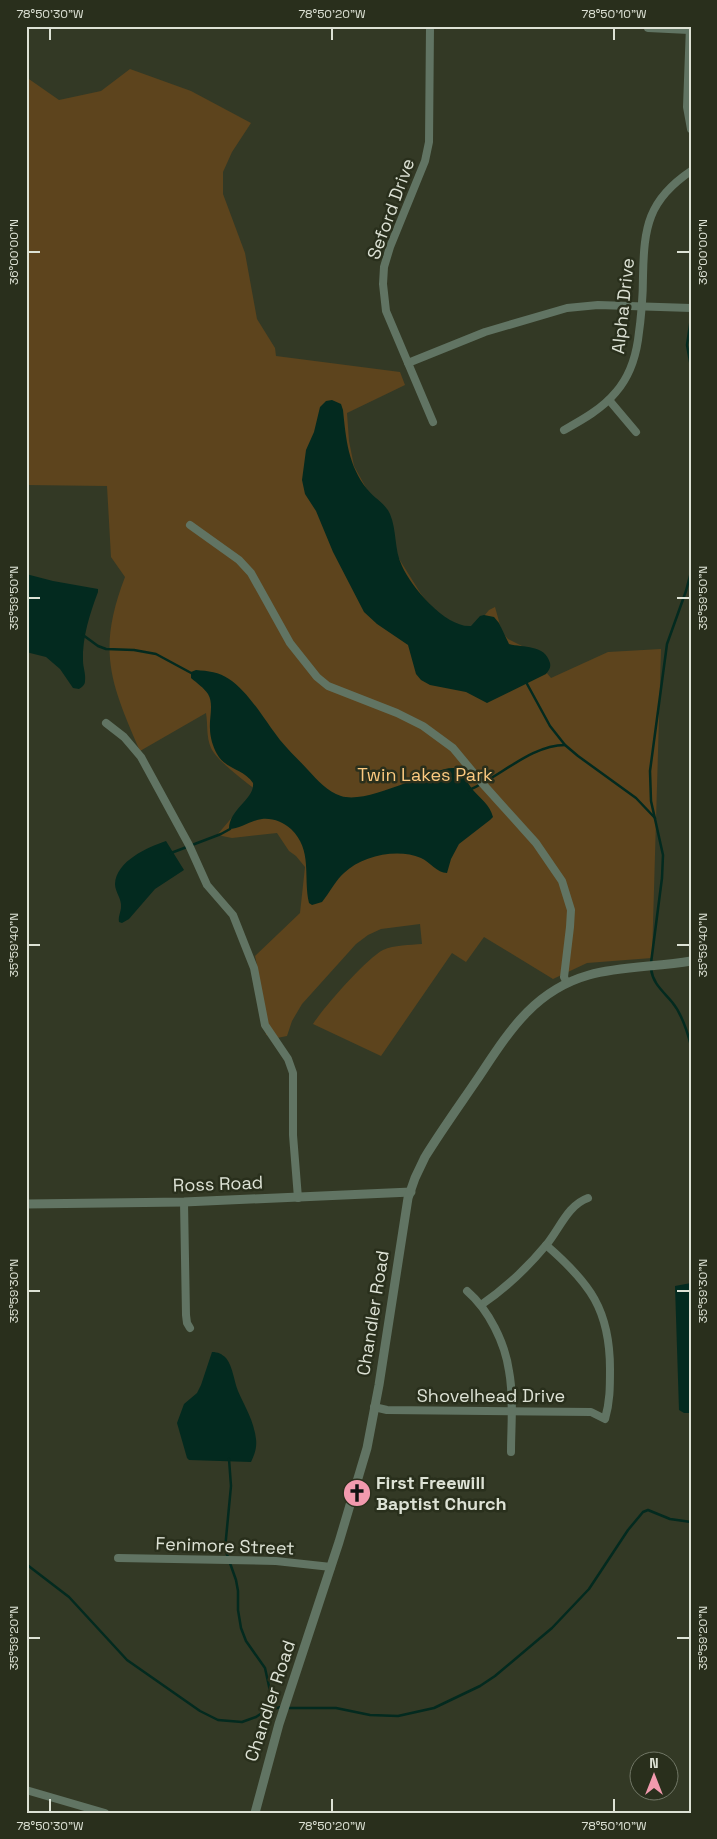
<svg xmlns="http://www.w3.org/2000/svg" width="717" height="1839" font-family="'Space Grotesk',sans-serif">
<style>
.green{fill:#5d441d}
.water{fill:#032a1f}
.lines{fill:none;stroke-linecap:round;stroke-linejoin:round}
.stream{stroke:#032a1f;stroke-width:2.5}
.minor{stroke:#617463;stroke-width:8}
.tertiary{stroke:#617463;stroke-width:9}
.ticks{fill:none;stroke:#dde2d5;stroke-width:2}
.labels{text-anchor:middle;stroke-width:5;stroke-linejoin:round;paint-order:stroke}
.street-label{font-size:18px;fill:#dde2d5;stroke:#292f1c}
.park-label{font-size:18px;fill:#fcca80;stroke:#292f1c}
.poi-label{font-size:18px;font-weight:bold;fill:#dde2d5;stroke:#292f1c;text-anchor:start}
.neatline{fill:none;stroke:#dde2d5;stroke-width:2}
.ticks-label{font-size:12px;text-anchor:middle;fill:#dde2d5}
</style>
<rect width="100%" height="100%" fill="#333925"/>
<path class="green" d="M130 69 191 91 251 123 232 152 223 172V194L245 253 257 319 275 348 276 356 400 372 405 385 347 413 349 441 354 466 370 495 396 554 421 594 440 616 471 632 489 610 495 607 502 632 508 639 526 648 551 678 608 652 661 649 652 958 587 963 553 979 484 937 466 962 452 953 381 1056 313 1024C324 1007 366 959 383 950 394 945 410 945 422 944L420 924 381 929 368 935 356 944 302 1004 292 1021 287 1036 277 1038 266 1035 257 965 255 956 300 913 305 867 296 856 289 851 277 833 232 838 217 835 235 814 260 793C247 783 217 761 211 748 206 736 208 725 206 713L140 751C110 682 97 650 125 577L111 557 107 486 26 485V77L59 100 101 91Z"/>
<g class="water">
<path d="M332 400 341 404 343 410C346 439 348 465 367 489 374 498 385 503 390 514 397 530 394 550 402 566 412 588 446 628 471 626L480 616 484 615 494 617 499 623 509 644C523 648 545 644 550 663 551 668 549 670 546 674L487 703 466 692 430 685 421 680 416 674 408 645 377 624 364 612 333 552 316 511 305 494 302 480 306 450 314 432 320 407 326 401Z"/>
<path d="M26 574 53 581 98 589V592C90 613 82 638 83 661 83 667 86 674 85 681 85 685 82 687 79 689L73 688 60 669 46 657 26 652Z"/>
<path d="M196 670C208 671 219 672 229 679 249 692 265 721 280 740 289 751 299 760 308 770 318 781 327 791 341 796 371 806 443 761 457 769 463 773 468 784 473 790 480 798 490 805 493 817L490 820 459 844 451 859 447 873C437 873 430 862 421 858 397 848 362 856 344 873 336 880 331 890 325 898L322 902 312 905 309 903C303 877 313 850 291 829 283 822 273 818 262 819 251 820 240 829 229 829 229 809 255 799 253 783 244 769 225 769 217 754 213 747 210 737 210 729 209 718 214 704 208 694 204 688 197 683 191 678V672Z"/>
<path d="M166 841 184 870 155 889 129 919 122 923 119 922C118 916 121 912 121 907 122 899 115 892 115 884 116 861 148 847 166 841Z"/>
<polygon points="691,1283 691,1413 684,1413 679,1410 675,1286"/>
<path d="M212 1352C218 1352 222 1354 226 1358 233 1367 234 1381 238 1391 245 1407 254 1421 256 1439 257 1447 255 1454 251 1462L189 1460 187 1458 177 1423 184 1404 197 1393 201 1385Z"/>
</g>
<g class="lines">
<g class="stream">
<polyline points="691,318 687,345 691,367"/>
<polyline points="83,635 98,646 106,649 134,650 156,654 193,674"/>
<polyline points="526,682 550,726 565,745 578,756 636,798 655,818"/>
<path d="M469 790C500 777 531 745 565 745"/>
<polyline points="171,853 221,834 230,829"/>
<polyline points="651,963 662,878 663,855 651,801 650,771 667,644 686,591 691,572"/>
<path d="M651 969C653 984 663 991 672 1002 682 1014 687 1030 691 1046"/>
<polyline points="229,1459 231,1486 225,1549 236,1580 238,1591 238,1610 241,1628 246,1641 265,1668 272,1700 276,1708"/>
<polyline points="26,1564 69,1597 127,1660 200,1711 218,1720 242,1722 256,1717 265,1711 281,1707"/>
<polyline points="287,1708 336,1708 370,1715 398,1716 434,1708 480,1686 495,1676 552,1628 589,1589 628,1530 643,1512 648,1510 670,1519 691,1522"/>
</g>
<g class="minor">
<polyline points="430,26 429,142 425,161 390,247 384,267 383,284 386,311 433,422"/>
<polyline points="690,26 687,107 691,129"/>
<polyline points="648,28 689,30"/>
<polyline points="408,363 485,332 567,308 598,305 691,308"/>
<polyline points="609,400 636,432"/>
<path d="M564 430C582 420 602 409 616 392 629 377 635 360 638 340 641 319 643 297 643 276 644 227 648 200 691 171"/>
<polyline points="190,525 239,560 251,573 290,643 317,677 328,686 397,713 423,726 453,748 482,783 536,843 562,881 571,910 570,927 564,977 567,983"/>
<polyline points="106,723 124,737 141,757 189,845 207,885 233,915 254,968 265,1025 288,1059 293,1073 293,1135 298,1198"/>
<polyline points="184,1202 186,1315 187,1323 190,1328"/>
<path d="M467 1291C489 1310 505 1343 509 1371 514 1397 511 1426 511 1452"/>
<path d="M481 1305C506 1288 528 1267 547 1244 560 1228 568 1205 588 1198"/>
<path d="M374 1407 387 1410 591 1412 605 1419C610 1402 610 1387 610 1369 610 1310 590 1283 546 1245"/>
<polyline points="118,1558 276,1561 331,1567"/>
<polyline points="26,1790 105,1813"/>
</g>
<g class="tertiary">
<polyline points="26,1204 184,1202 411,1192"/>
<path d="M255 1813 279 1724 339 1542 367 1448 379 1385 408 1198 415 1178 425 1157C441 1131 459 1106 476 1081 507 1035 532 991 589 975 620 966 658 967 691 961"/>
</g>
</g>
<path class="ticks" d="M50 28V40M332 28V40M614 28V40M28 252H40M677 252H690M28 598H40M677 598H690M28 945H40M677 945H690M28 1291H40M677 1291H690M28 1638H40M677 1638H690M50 1799V1812M332 1799V1812M614 1799V1812"/>
<defs>
<symbol id="church-disc" viewBox="-11 -11 22 22"><circle r="9.5" fill="#f29aae" stroke="#292f1c"/><path d="M-1.2-6h2.4v3.5h3.3v2.4h-3.3V6h-2.4V-.1h-3.3v-2.4h3.3Z" fill="#111"/></symbol>
</defs>
<g fill-rule="evenodd">
<use href="#church-disc" x="341" y="1477" width="32" height="32"/>
</g>
<g class="labels">
<g class="street-label">
<text transform="translate(391 209) rotate(-70)" y="6">Seford Drive</text>
<text transform="translate(623 306) rotate(-84)" y="6">Alpha Drive</text>
<text transform="translate(218 1184) rotate(-2)" y="6">Ross Road</text>
<text transform="translate(373 1313) rotate(-81)" y="6">Chandler Road</text>
<text x="491" y="1402">Shovelhead Drive</text>
<text transform="translate(225 1546) rotate(2)" y="6">Fenimore Street</text>
<text transform="translate(270 1701) rotate(-72)" y="6">Chandler Road</text>
</g>
<g class="park-label">
<text x="425" y="781">Twin Lakes Park</text>
</g>
<g class="poi-label">
<text x="376" y="1489">First Freewill<tspan x="376" dy="21">Baptist Church</tspan></text>
</g>
</g>
<rect width="717" height="1839" fill="none" stroke="#292f1c" stroke-width="55"/>
<g transform="translate(654 1776)"><circle r="24" fill="#292f1c" stroke="#717766"/>
<path d="M0-4L9 19L0 12L-9 19Z" fill="#f29aae"/>
<text y="-8" font-size="14" font-weight="bold" text-anchor="middle" fill="#dde2d5">N</text>
</g>
<rect x="28" y="28" width="662" height="1784" class="neatline"/>
<g class="ticks-label">
<text x="50" y="18">78°50'30"W</text>
<text x="332" y="18">78°50'20"W</text>
<text x="614" y="18">78°50'10"W</text>
<text transform="translate(14 252) rotate(-90)" y="4">36°00'00"N</text>
<text transform="translate(703 252) rotate(-90)" y="4">36°00'00"N</text>
<text transform="translate(14 598) rotate(-90)" y="4">35°59'50"N</text>
<text transform="translate(703 598) rotate(-90)" y="4">35°59'50"N</text>
<text transform="translate(14 945) rotate(-90)" y="4">35°59'40"N</text>
<text transform="translate(703 945) rotate(-90)" y="4">35°59'40"N</text>
<text transform="translate(14 1291) rotate(-90)" y="4">35°59'30"N</text>
<text transform="translate(703 1291) rotate(-90)" y="4">35°59'30"N</text>
<text transform="translate(14 1638) rotate(-90)" y="4">35°59'20"N</text>
<text transform="translate(703 1638) rotate(-90)" y="4">35°59'20"N</text>
<text x="50" y="1830">78°50'30"W</text>
<text x="332" y="1830">78°50'20"W</text>
<text x="614" y="1830">78°50'10"W</text>
</g>
</svg>
